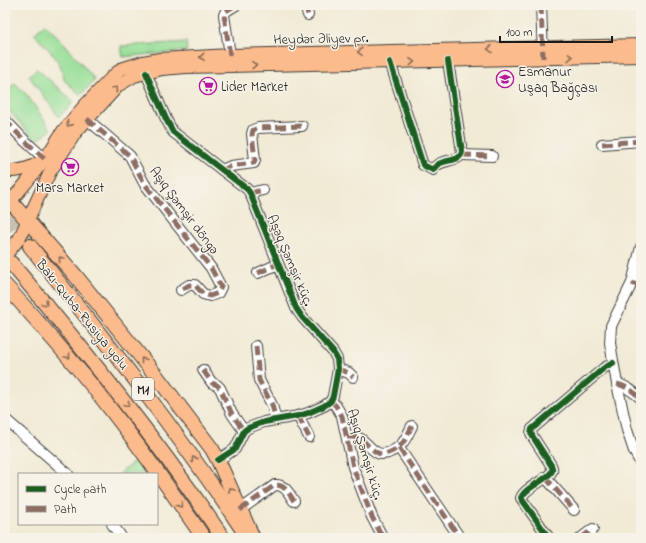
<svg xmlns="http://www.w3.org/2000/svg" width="646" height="543" font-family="'Indie Flower',sans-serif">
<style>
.green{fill:#99df99;stroke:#5a7e5a}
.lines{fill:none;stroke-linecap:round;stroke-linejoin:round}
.highway-tunnel{stroke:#c6c1b0;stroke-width:14;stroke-dasharray:14 7;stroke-linecap:butt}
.minor-casing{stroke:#3c3b38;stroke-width:12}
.major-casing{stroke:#3c3b38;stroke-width:14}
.highway-casing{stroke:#3c3b38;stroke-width:16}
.minor{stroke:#fff;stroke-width:10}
.major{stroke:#fbbb8d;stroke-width:12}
.highway{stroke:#fbbb8d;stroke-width:14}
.quiet{stroke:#8d6e63;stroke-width:5;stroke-dasharray:10 5;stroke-linecap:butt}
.cycleway-casing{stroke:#f7f3e8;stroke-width:8}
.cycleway{stroke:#1b5e20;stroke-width:6}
.oneway{stroke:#8c6c54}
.labels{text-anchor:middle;stroke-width:3;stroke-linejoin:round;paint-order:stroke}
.shield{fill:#f7f3e8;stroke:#5e5c59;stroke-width:1}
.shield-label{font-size:13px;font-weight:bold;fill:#1c1c1c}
.street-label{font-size:14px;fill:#1c1c1c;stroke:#f7f3e8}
.poi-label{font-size:14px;fill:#1c1c1c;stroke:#f7f3e8;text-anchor:start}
</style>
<rect width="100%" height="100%" fill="#f7f3e8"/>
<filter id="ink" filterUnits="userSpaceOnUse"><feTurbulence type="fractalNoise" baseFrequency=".025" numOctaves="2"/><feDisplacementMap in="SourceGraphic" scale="8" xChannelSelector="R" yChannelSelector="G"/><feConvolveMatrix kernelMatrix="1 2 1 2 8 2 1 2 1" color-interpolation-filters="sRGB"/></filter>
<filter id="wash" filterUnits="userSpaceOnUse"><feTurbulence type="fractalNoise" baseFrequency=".012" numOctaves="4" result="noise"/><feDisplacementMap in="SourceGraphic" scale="16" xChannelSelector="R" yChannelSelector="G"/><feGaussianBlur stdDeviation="0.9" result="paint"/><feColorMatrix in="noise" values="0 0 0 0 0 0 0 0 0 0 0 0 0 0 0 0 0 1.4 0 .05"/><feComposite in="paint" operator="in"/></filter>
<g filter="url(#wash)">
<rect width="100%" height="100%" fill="#f1ead5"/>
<g class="green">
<path d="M45 24 63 42 95 80 81 95 64 80C63 61 46 47 34 34Z"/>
<polygon points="186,42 187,51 141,55 123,57 121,46"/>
<polygon points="37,69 74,102 59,117 29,76"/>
<polygon points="15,83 27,95 51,130 36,141 5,106 5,92"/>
<polygon points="135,461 145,474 119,474"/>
</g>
</g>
<g filter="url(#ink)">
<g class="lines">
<polyline class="highway-tunnel" points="5,218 28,245"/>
<defs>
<g id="minor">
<polyline points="305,5 308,15"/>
<polyline points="541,5 543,55"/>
<polyline points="230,55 224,15 226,11 236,5"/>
<path d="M390 62 421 159 423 165 433 170C439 157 460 164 462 152L448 61"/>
<polyline points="146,73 166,119 173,132 222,170 247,189 250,193 296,308 302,317 333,352 337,359 338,369 333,396 331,401 324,406 308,413 298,416 264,422 248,428 244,431 235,449 218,460"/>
<polyline points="87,119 130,156 144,183 211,268 221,287 218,293 210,296 203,294 195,285 189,285 181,290"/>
<polyline points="5,120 25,141 45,159"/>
<polyline points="602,144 641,141"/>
<polyline points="462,155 492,156"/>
<polyline points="222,170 231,166 254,163 255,160 252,134 253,130 258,128 302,126"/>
<polyline points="250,193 263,190"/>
<polyline points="641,247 632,283 611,326 610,343 617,384 627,430 634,451 641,464"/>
<polyline points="258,273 278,264"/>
<polyline points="256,346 259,380 272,405 276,420"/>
<polyline points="338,369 349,373 353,377"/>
<polyline points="203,370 212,383 217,385 220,388 232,414 244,431"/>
<path d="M617 384C627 386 633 392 641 398"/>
<polyline points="331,401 336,406 342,416 353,467 372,517 383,538"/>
<polyline points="298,416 309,437"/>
<polyline points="5,419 68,474"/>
<path d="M347 437C366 436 362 443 376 452 380 455 383 454 388 453 403 447 405 440 412 426"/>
<polyline points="399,448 460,538"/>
<polyline points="545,477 574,510"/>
<path d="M240 510 275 485C285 484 289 494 294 501"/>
<polyline points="112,524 122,538"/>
<path d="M549 538 521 498C525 487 548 480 552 471 553 469 552 467 551 465L533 437 531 433 532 429 604 368 613 363"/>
<polyline points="581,538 593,529"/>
</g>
<g id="major">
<path d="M5 171C19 172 29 169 40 162"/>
<polyline points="5,208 26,183 45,159 63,131 85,105 114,75 121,69 143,62 160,59 230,55 641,45"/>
<polyline points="5,256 19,239 50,172 76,132 119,85 134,76 162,69 186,67 641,56"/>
</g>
<g id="highway">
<polyline points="5,195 75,275 158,378 212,449 218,460 253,538"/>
<path d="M30 246C104 338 177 431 242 529"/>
<path d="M11 263C86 352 158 441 223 538"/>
<path d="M5 285C43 327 81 370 115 415 146 455 175 497 204 538"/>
</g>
</defs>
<use href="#minor" class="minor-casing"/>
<use href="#major" class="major-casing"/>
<use href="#highway" class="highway-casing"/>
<use href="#minor" class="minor"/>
<use href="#major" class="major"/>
<use href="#highway" class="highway"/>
<g class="quiet">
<polyline points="305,5 308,15"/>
<polyline points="541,5 543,58"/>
<polyline points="230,55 224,15 226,11 236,5"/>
<polyline points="87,119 130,156 144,183 211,268 221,287 218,293 210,296 203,294 195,285 189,285 181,290"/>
<polyline points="5,120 25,141 45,159"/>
<polyline points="602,144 641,141"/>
<polyline points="462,155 492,156"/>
<polyline points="222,170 231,166 254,163 255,160 252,134 253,130 258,128 302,126"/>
<polyline points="250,193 263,190"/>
<polyline points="258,273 278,264"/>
<polyline points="632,283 641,287"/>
<polyline points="256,346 259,380 272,405 276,420"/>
<polyline points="338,369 349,373 353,377"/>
<polyline points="203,370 212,383 217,385 220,388 232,414 244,431"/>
<path d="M617 384C627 386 633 392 641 398"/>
<polyline points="331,401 336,406 342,416 353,467 372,517 383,538"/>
<polyline points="298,416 309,437"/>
<path d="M347 437C366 436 362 443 376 452 380 455 383 454 388 453 403 447 405 440 412 426"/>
<polyline points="399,448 460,538"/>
<polyline points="639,460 641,459"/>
<polyline points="545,477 574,510"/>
<path d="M240 510 275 485C285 484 289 494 294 501"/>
<polyline points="581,538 593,529"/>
</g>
<defs>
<g id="cycleway">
<path d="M390 62 421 159 423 165 433 170C439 157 460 164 462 152L448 61"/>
<polyline points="146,73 166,119 173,132 222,170 247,189 250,193 296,308 302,317 333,352 337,359 338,369 333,396 331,401 324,406 308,413 298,416 264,422 248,428 244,431 235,449 218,460"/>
<path d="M549 538 521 498C525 487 548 480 552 471 553 469 552 467 551 465L533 437 531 433 532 429 604 368 613 363"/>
</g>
</defs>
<use href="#cycleway" class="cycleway-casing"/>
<use href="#cycleway" class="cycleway"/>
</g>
<defs><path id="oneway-chevron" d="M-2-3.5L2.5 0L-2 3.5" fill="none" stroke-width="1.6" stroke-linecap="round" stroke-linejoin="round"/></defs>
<g class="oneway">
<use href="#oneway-chevron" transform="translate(490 49) rotate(178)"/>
<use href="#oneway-chevron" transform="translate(360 52) rotate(179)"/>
<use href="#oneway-chevron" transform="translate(202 57) rotate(177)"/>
<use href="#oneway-chevron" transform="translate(570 57) rotate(-1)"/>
<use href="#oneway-chevron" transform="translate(412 62) rotate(-2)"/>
<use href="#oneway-chevron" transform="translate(254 65) rotate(-1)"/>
<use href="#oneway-chevron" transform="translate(115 89) rotate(-46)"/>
<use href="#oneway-chevron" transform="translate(69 124) rotate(129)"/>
<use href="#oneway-chevron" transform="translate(61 259) rotate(-131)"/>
<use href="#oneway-chevron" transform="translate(45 303) rotate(50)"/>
<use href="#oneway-chevron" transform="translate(68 356) rotate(50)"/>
<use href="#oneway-chevron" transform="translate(143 360) rotate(-128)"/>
<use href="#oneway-chevron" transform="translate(127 404) rotate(52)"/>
<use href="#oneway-chevron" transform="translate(194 459) rotate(-125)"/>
<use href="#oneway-chevron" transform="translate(231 490) rotate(-114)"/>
<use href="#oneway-chevron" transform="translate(180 505) rotate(55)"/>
</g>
</g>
<defs>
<symbol id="school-ring" viewBox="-11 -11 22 22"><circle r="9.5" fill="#f7f3e8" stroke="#b5179e" stroke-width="1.5"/><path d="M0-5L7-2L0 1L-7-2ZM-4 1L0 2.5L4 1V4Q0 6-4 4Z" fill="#b5179e"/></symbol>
<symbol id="supermarket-ring" viewBox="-11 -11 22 22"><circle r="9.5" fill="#f7f3e8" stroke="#b5179e" stroke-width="1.5"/><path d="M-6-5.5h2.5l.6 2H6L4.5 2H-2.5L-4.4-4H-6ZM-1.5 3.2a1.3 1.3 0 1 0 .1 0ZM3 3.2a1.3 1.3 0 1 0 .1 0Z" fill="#b5179e"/></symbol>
</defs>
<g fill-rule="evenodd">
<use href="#school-ring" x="495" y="69" width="20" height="20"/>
<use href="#supermarket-ring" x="198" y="76" width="20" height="20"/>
<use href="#supermarket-ring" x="60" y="157" width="20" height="20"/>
</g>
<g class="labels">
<rect class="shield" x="132" y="378" width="22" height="22" rx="3"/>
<g class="shield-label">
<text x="143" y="394">M1</text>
</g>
<g class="street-label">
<text transform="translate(321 38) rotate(-1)" y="5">Heydər Əliyev pr.</text>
<text transform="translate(185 210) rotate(53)" y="5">Aşıq Şəmşir döngə</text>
<text transform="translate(291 260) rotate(67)" y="5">Aşəq Şəmşir küç.</text>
<text transform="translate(83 314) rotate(51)" y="5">Bakı-Quba-Rusiya yolu</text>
<text transform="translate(366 454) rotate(73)" y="5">Aşıq Şəmşir küç.</text>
</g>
<g class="poi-label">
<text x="518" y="76">Esmanur<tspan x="518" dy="16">Uşaq Bağçası</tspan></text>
<text x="221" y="91">Lider Market</text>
<text x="70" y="192" text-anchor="middle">Mars Market</text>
</g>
</g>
<rect width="646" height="543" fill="none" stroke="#f7f3e8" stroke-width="20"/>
<rect x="18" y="473" width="140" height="52" fill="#f7f3e8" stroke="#9f9d96"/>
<rect x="26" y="486" width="20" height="6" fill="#1b5e20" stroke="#9f9d96"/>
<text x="54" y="493" font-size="12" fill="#1c1c1c">Cycle path</text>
<rect x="26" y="506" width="20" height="6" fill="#8d6e63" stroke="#9f9d96"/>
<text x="54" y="513" font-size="12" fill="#1c1c1c">Path</text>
<path d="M500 36v6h112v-6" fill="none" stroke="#1c1c1c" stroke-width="2"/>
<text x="506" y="36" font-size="12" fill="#1c1c1c" stroke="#f7f3e8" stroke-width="3" paint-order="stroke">100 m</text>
</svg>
